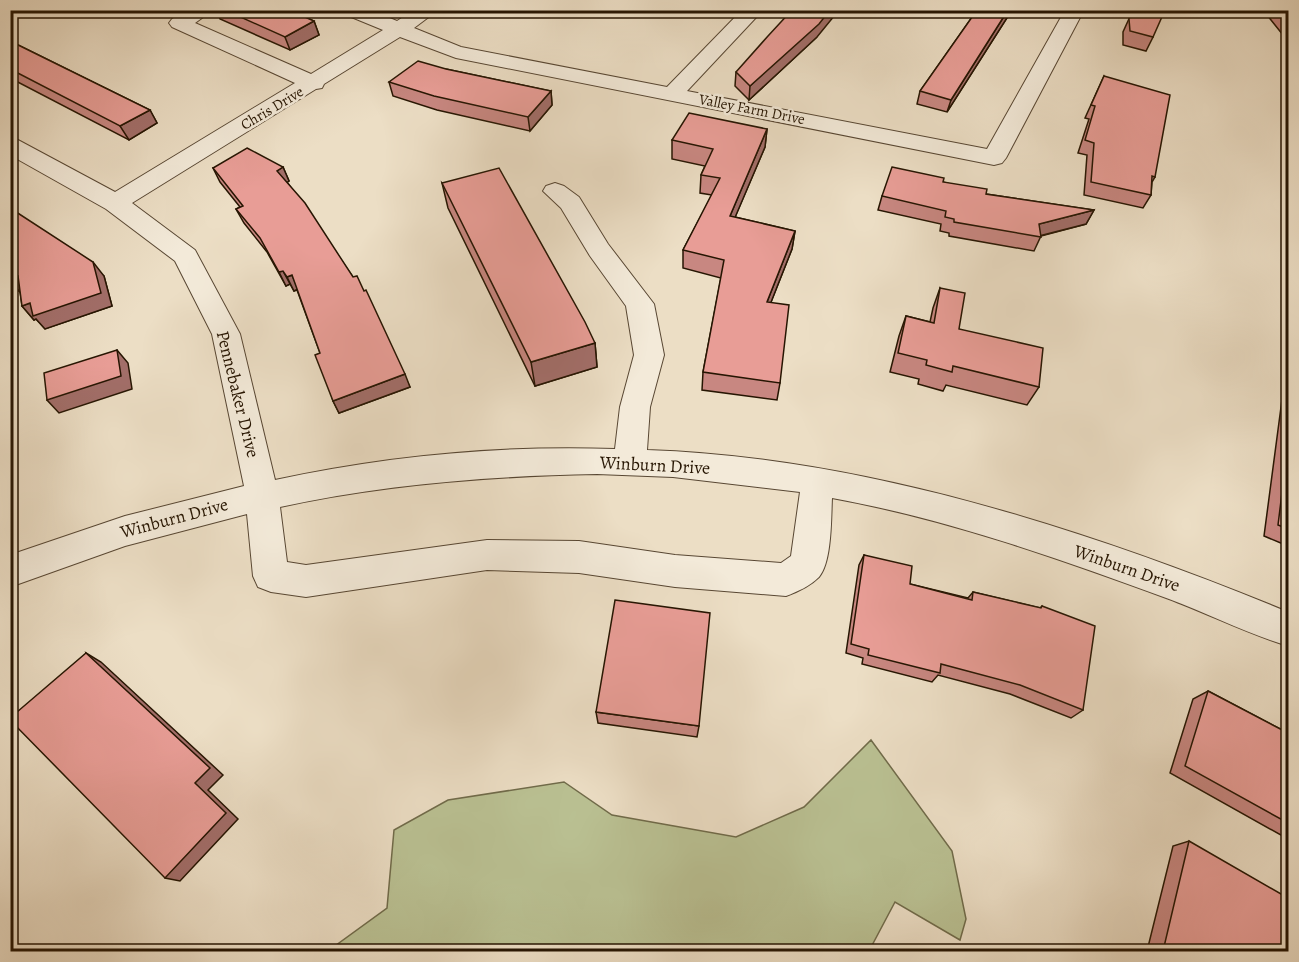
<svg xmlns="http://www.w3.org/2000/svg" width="1299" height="962" font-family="Alegreya,serif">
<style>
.green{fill:#bac193;stroke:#706b4a;stroke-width:1.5}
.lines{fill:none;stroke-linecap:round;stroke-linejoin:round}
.minor-casing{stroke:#584733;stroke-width:2}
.minor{fill:#f3ead9;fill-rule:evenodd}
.wall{fill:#c88781;stroke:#261502;stroke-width:1.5}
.shaded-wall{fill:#a26e69;stroke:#261502;stroke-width:1.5}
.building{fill:#e89d96;stroke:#261502;stroke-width:1.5}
.labels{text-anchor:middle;stroke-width:5;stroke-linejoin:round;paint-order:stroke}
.far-street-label{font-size:15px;fill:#261502;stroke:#f3ead9}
.street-label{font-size:18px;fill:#261502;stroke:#f3ead9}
</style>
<rect width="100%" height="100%" fill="#ecdec5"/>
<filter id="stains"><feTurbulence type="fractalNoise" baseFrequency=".00333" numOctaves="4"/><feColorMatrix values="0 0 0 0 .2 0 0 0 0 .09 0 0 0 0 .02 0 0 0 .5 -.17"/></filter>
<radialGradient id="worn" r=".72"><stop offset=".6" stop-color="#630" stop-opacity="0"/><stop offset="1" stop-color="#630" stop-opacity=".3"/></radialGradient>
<polygon class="green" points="871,740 952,851 966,919 960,940 895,902 869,951 328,951 387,908 394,830 448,800 564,782 612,815 736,837 804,807"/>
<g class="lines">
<defs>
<path id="minor" d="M188 10H213L195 23 311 74 383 30 344 14 342 10H370L397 21 414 10H438L414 28 461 47 667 87 742 10H763L687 91 987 149 1065 10H1084L1006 158 1002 163 994 165 456 58 400 37 324 84 322 88 316 89 132 203 195 250 240 334 275 480C386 456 502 445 615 449L620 407 634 355 626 306 590 256 561 208 543 191 546 186 555 183 564 186 579 197 608 244 654 304 664 355 650 407 647 450C863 457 1089 530 1288 612V646C1248 634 1209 614 1169 599 1060 559 948 519 832 498 831 517 832 562 819 577 810 586 797 592 786 596L675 587 579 573 487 570 306 597 271 592 258 587 253 576 247 514 125 546 10 587V555L125 516 244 486 212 334 175 261 106 209 10 155V138L18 140 115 192 295 83 172 27 169 23 172 19ZM597 474 673 477 800 492 791 556 781 563 675 555 579 541 487 540 306 565 287 562 280 507C384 484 490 476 597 474Z"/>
</defs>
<use href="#minor" class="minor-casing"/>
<use href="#minor" class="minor"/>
</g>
<g class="wall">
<polygon points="216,10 289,10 314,21 319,35 290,50 220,19"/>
<polygon points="977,10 1012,10 947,112 917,104 920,91"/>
<polygon points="1133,10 1153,37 1146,51 1123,45 1123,32"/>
<polygon points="1263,10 1288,10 1288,40 1287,40"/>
<polygon points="817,37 749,100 735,86 736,72"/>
<polygon points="10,41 150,110 157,123 129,140 10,78"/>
<polygon points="446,69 551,91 552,105 530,131 437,110 393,96 389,82"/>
<polygon points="1104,76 1155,177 1152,182 1151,195 1143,208 1084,195 1087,155 1078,153 1089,119 1085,118"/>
<polygon points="767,129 765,147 735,217 795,231 792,249 771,302 780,383 777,400 702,390 703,372 721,278 683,268 683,250 712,195 700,193 701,175 705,166 672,159 672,140"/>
<polygon points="283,167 289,181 287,182 353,277 364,291 410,387 339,413 333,401 320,353 297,290 294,291 290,284 286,286 267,252 244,223 236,209 240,207 220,182 213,168"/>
<polygon points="943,182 986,194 1094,210 1086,224 1041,236 1034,251 949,236 949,233 940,231 941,224 878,210 882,196"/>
<polygon points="442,183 595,343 597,367 535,386 448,208"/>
<polygon points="10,208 104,276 112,306 45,329 36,319 34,320 22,306 20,292 10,285"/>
<polygon points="940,288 959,329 1039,387 1027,405 946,385 943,391 918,384 919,379 890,372 899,336 906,316 930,322 933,308"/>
<polygon points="1288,354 1288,546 1264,536"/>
<polygon points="864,555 910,584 968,598 973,592 1040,608 1042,606 1083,710 1071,718 1010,694 938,675 932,682 862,664 863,658 846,653 859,565"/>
<polygon points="1208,691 1288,733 1288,839 1170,773 1193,699"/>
<polygon points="596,712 699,726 697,737 598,723"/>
<polygon points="1189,841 1288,951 1147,951 1173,846"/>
</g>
<g class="shaded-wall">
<polygon points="830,10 839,10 817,37 749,100 750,86"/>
<polygon points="1008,10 1012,10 947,112 951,100"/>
<polygon points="314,21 319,35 290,50 285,37"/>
<polygon points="551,91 552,105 530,131 528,117"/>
<polygon points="150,110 157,123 129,140 120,126"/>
<polygon points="767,129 765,147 728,234 730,216"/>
<polygon points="283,167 289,181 283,185 277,171"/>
<polygon points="1094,210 1086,224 1039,236 1039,224"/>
<polygon points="795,231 792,249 764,320 767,302"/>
<polygon points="93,262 104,276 112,306 45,329 36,319 34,320 22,306 30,303"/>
<polygon points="283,271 290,284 286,286 279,272"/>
<polygon points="292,275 298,289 294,291 287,277"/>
<polygon points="18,276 22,294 10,281 10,279"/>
<polygon points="595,343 597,367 535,386 531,362"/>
<polygon points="117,350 128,363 132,389 59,413 47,400"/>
<polygon points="405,374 410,387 339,413 333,401"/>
<polygon points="86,653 101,662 223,775 208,790 238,819 180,881 165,878"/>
</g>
<g class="building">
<polygon points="225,10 289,10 314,21 285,37"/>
<polygon points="792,10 830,10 819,24 750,86 736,72 768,36"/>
<polygon points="977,10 1008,10 951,100 920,91"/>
<polygon points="1133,10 1165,10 1153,37 1130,31 1129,19"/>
<polygon points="1282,10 1288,10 1288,18"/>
<polygon points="10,41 150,110 120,126 10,69"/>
<polygon points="418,61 446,69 551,91 528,117 434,96 389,82"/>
<polygon points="1104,76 1170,95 1155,177 1152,176 1151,195 1091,182 1094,143 1085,140 1095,106 1091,105"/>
<polygon points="689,113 767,129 730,216 795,231 767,302 789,305 780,383 703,372 724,260 683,250 720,178 701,175 713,149 672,140"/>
<polygon points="247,148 283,167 277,171 305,203 353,277 357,276 364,291 366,290 405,374 333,401 315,355 320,353 292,275 287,277 283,271 279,272 260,238 236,209 243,206 213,168"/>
<polygon points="892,167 944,178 943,182 987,189 986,194 1094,210 1039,224 1041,237 954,222 954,219 945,217 946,211 882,196"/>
<polygon points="499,168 585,322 595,343 531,362 442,183"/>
<polygon points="10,208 93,262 101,293 33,316 30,303 22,306 18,276 10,279"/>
<polygon points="940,288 965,293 959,329 1043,348 1039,387 953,366 952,372 926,365 927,360 898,353 906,316 934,323"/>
<polygon points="117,350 121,376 47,400 44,373"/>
<polygon points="1288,444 1288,529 1278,525"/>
<polygon points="864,555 912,566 910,584 972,600 973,592 1041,608 1042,606 1095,626 1083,710 1020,685 941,664 940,673 868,655 869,649 851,644"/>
<polygon points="615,600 710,613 699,726 596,712"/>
<polygon points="86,653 210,768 195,783 226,813 165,878 10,720 10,718"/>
<polygon points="1208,691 1288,733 1288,823 1185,766"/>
<polygon points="1189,841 1288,898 1288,951 1163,951"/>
</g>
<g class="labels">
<g class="far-street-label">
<text transform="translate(272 108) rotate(-31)" y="5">Chris Drive</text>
<text transform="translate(752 109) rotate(11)" y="5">Valley Farm Drive</text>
</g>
<g class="street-label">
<text transform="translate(238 394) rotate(76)" y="6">Pennebaker Drive</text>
<text transform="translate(655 465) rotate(3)" y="6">Winburn Drive</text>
<text transform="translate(174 518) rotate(-15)" y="6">Winburn Drive</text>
<text transform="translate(1127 568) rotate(19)" y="6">Winburn Drive</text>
</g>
</g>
<rect width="1299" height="962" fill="none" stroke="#ecdec5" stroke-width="36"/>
<rect x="12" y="12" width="1275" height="938" fill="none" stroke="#261502" stroke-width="3"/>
<rect x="18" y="18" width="1263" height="926" fill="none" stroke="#261502" stroke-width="1.5"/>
<rect width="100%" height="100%" filter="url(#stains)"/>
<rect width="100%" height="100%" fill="url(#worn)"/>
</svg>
